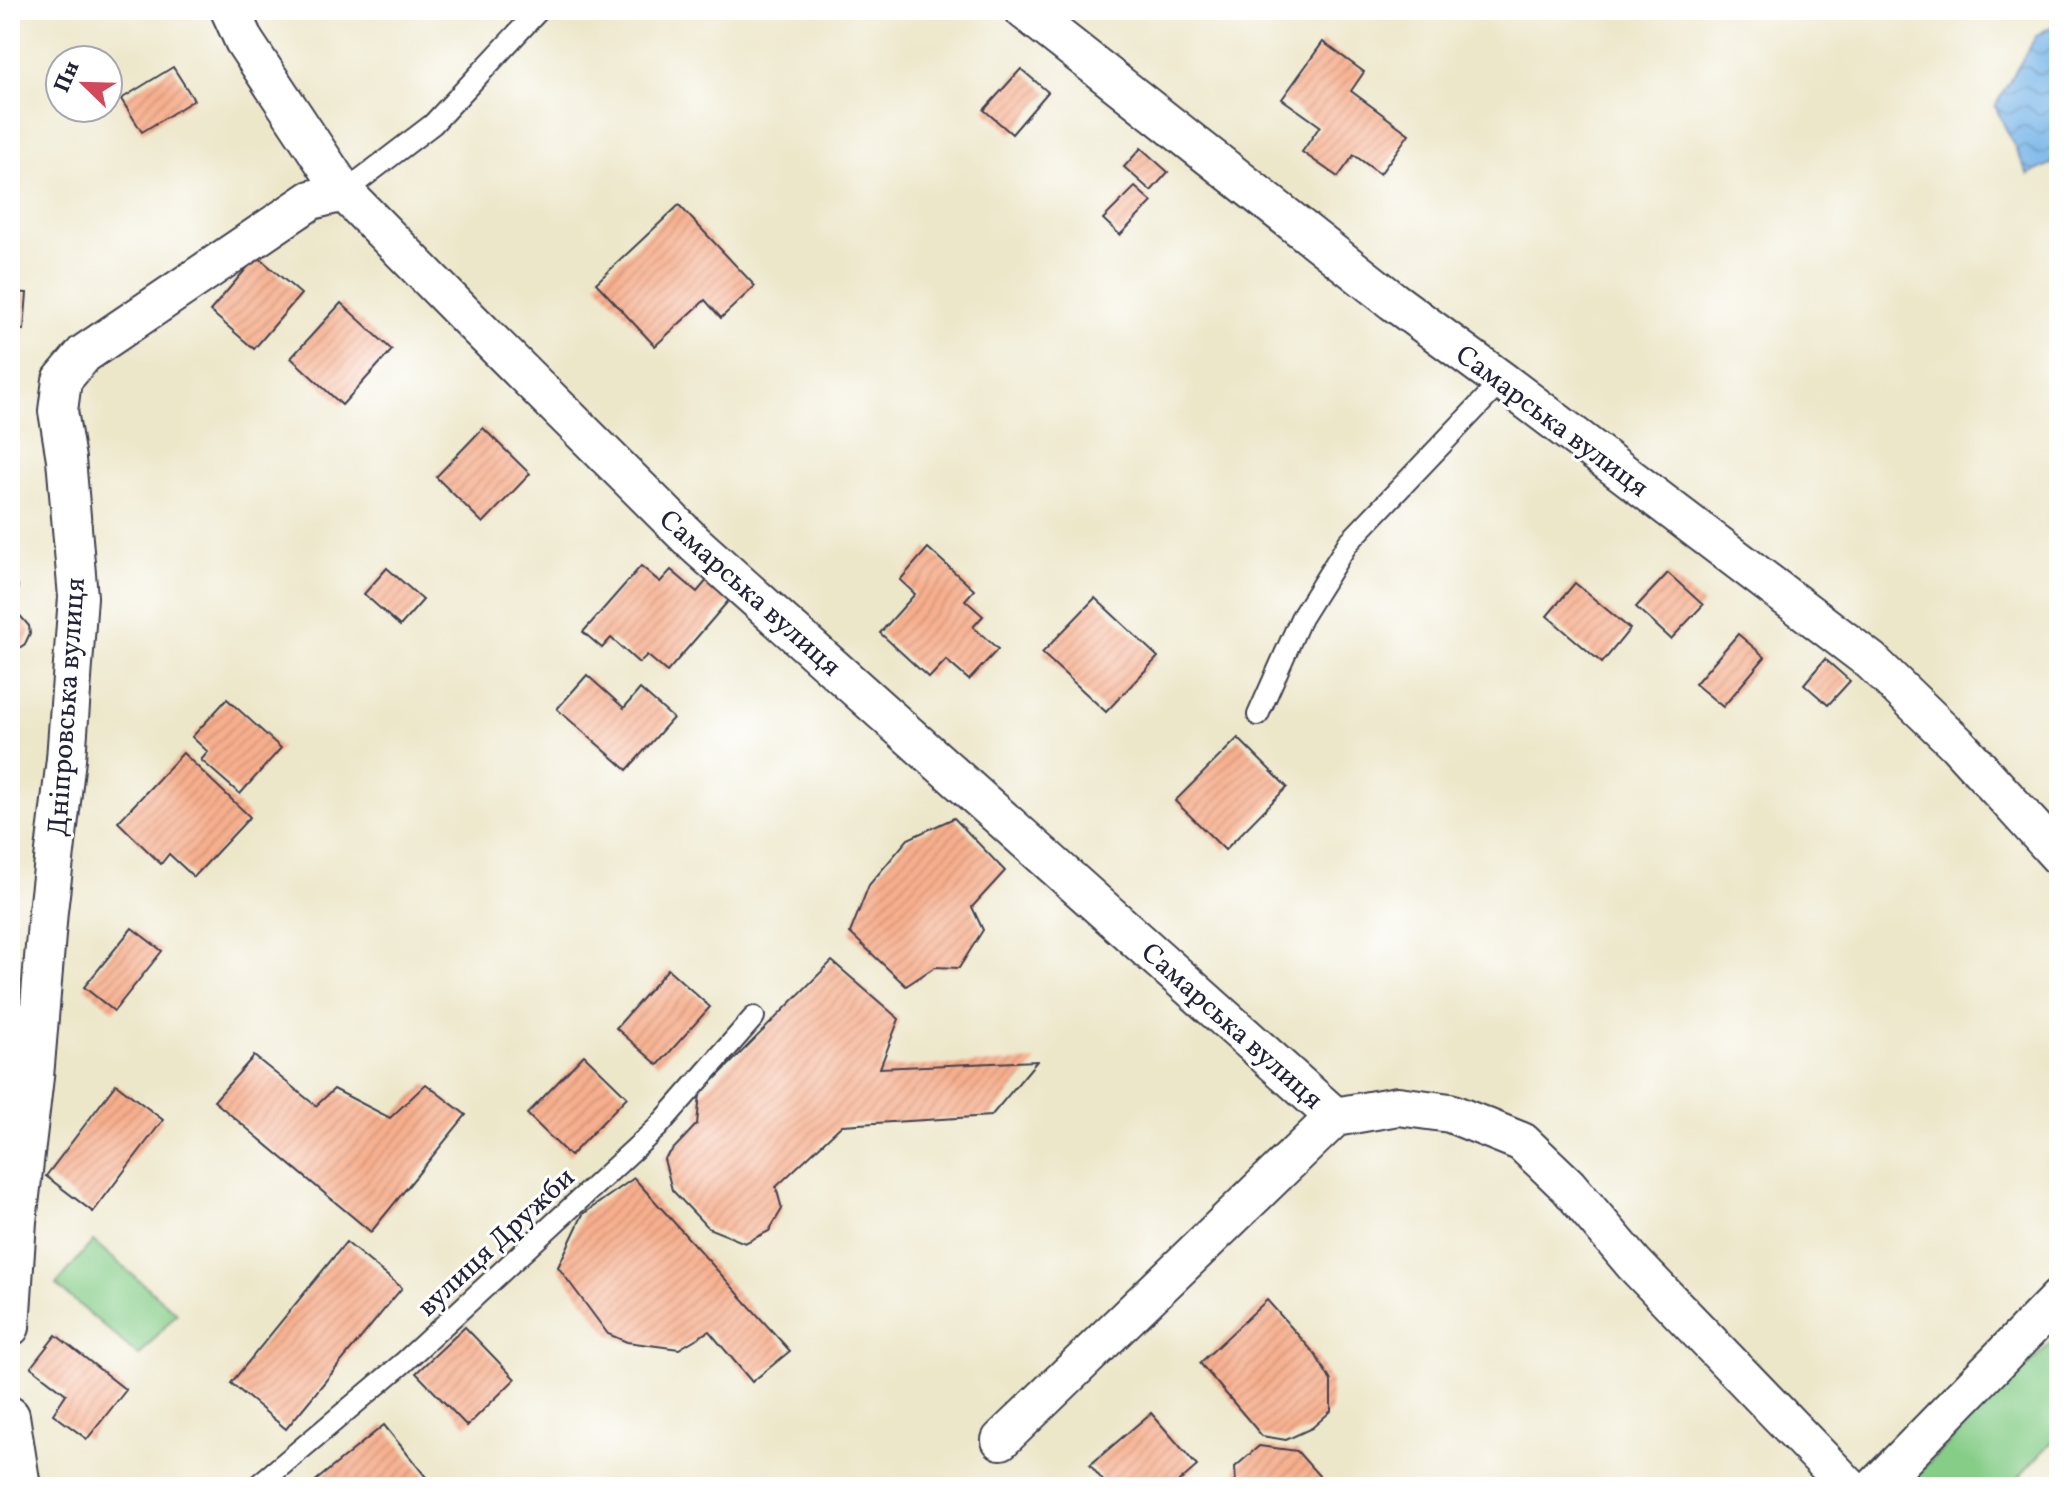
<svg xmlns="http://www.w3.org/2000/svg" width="2069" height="1497" font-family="Vollkorn,serif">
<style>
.green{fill:#86cd88;stroke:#547862;stroke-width:2}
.water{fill:url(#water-waves);stroke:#4b6a91;stroke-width:2}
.building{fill:url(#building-hatch)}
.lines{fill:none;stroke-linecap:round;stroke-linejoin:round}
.service-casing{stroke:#404050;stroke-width:24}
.minor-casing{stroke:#404050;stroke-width:42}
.service{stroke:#fff;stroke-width:20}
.minor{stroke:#fff;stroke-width:38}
.labels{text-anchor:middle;stroke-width:6;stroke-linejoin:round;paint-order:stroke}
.street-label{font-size:28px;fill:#22223b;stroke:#fff}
</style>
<defs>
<pattern id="water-waves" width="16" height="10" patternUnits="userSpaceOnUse" patternTransform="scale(2)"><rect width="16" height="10" fill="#74b3e7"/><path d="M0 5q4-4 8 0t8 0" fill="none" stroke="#5f91bc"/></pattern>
<pattern id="building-hatch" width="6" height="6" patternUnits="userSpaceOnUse" patternTransform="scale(2)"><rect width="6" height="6" fill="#f7af8d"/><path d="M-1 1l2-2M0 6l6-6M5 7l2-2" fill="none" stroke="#d3967b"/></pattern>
</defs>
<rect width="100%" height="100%" fill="#fff"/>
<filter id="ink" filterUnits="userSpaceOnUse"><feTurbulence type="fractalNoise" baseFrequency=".0125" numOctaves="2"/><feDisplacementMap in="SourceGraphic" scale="16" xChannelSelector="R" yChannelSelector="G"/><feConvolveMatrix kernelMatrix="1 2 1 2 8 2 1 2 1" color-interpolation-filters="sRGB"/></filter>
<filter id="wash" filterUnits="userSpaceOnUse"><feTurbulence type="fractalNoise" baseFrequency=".006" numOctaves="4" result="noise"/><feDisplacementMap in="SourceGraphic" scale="32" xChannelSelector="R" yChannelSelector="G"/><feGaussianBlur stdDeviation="1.8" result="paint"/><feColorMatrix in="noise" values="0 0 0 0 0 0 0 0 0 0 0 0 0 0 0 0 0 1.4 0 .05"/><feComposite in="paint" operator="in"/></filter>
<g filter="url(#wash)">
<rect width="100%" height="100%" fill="#ede7ca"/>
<g class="green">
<polygon points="93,1241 177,1313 139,1356 56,1285"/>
<polygon points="2059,1335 2059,1434 2010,1487 1904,1487"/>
</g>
<polygon class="water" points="2059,22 2059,160 2028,175 1995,106 2037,35"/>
<g id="blocks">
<g class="building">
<polygon points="1323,42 1364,72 1351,91 1409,134 1380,174 1354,155 1338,177 1302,152 1320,126 1282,99"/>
<polygon points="173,67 194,100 142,132 121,99"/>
<polygon points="1021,69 1048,92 1012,134 984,110"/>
<polygon points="1141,148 1168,172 1151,191 1124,167"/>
<polygon points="1135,187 1152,202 1120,235 1103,219"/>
<polygon points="679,205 755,286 721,318 705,300 655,346 596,283"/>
<polygon points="257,256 301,294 254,349 210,311"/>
<polygon points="10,292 27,293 24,330 10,329"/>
<polygon points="341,303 392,350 342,405 291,358"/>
<polygon points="10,351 16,351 14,409 10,409"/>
<polygon points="483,428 530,474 483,523 436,477"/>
<polygon points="928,548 974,590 965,600 983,616 973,627 998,649 969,680 946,660 929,678 880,633 915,594 900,580"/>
<polygon points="641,566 660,582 671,570 697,592 708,579 730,599 667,672 647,655 639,663 611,638 602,648 583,632"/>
<polygon points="387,568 423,600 400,626 364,594"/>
<polygon points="1668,573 1703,605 1671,639 1636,607"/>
<polygon points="1575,583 1630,629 1602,663 1547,616"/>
<polygon points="10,584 18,585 16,611 29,626 30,633 25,644 10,654"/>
<polygon points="1095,598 1158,657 1106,712 1042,653"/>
<polygon points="1738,634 1765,657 1723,707 1695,684"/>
<polygon points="1825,659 1850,681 1828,705 1804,684"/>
<polygon points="587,675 624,708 640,689 673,718 627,770 557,709"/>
<polygon points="227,699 281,748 240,794 201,760 208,752 192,737"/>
<polygon points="1238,738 1287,787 1225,850 1175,801"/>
<polygon points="183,753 250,817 194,877 169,854 161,864 118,822"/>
<polygon points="954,818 1005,871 972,907 983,930 959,968 935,967 906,986 850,933 869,885 908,839"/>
<polygon points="132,928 162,951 114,1011 84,987"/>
<polygon points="832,961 899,1019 880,1068 1037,1061 991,1116 842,1125 776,1187 782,1209 769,1231 745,1243 708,1228 672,1190 664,1159 697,1124 700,1094"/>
<polygon points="668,969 710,1007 658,1065 616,1028"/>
<polygon points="584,1055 627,1097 570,1156 527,1114"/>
<polygon points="254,1056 316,1106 334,1089 390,1118 426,1084 466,1115 371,1232 214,1101"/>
<polygon points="116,1084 163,1120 93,1212 46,1176"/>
<polygon points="634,1178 790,1351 752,1382 709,1331 679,1349 627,1342 608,1334 558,1267 583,1214"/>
<polygon points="346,1242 402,1288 286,1429 231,1383"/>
<polygon points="1267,1300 1315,1354 1331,1381 1331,1411 1312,1428 1286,1440 1262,1436 1200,1363"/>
<polygon points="465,1327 515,1379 467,1426 416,1373"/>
<polygon points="56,1335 126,1390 87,1439 53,1414 66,1394 31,1367"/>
<polygon points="1151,1413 1197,1466 1173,1487 1108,1487 1090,1465"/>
<polygon points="384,1425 434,1487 308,1487"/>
<polygon points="1259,1446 1297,1451 1329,1487 1236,1487 1235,1467"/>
</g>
</g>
</g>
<g filter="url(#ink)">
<use href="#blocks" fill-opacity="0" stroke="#404050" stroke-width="2"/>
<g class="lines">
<defs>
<g id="service">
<polyline points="344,192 433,124 539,10"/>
<polyline points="1258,715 1301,618 1348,543 1502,381"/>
<polyline points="256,1487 403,1363 657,1128 754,1017"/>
</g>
<g id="minor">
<polyline points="230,10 244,41 344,192 471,321 695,544 1335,1117"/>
<polyline points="1024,10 1393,301 1502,381 1871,661 1957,744 2059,856"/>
<polyline points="10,1327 17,1221 34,1077 48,911 66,759 78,597 66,459 58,411 62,380 84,354 311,200 344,192"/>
<polyline points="10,1416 21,1487"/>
<polyline points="1001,1440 1335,1117 1398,1106 1450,1113 1522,1142 1568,1186 1634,1264 1849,1487"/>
<polyline points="1875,1487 2059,1298"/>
</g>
</defs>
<use href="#service" class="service-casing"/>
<use href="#minor" class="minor-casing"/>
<use href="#service" class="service"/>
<use href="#minor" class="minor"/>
</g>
</g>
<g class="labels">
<g class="street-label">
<text transform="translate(1553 420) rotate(37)" y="10">Самарська вулиця</text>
<text transform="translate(751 592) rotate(42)" y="10">Самарська вулиця</text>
<text transform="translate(65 707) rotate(-86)" y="10">Дніпровська вулиця</text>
<text transform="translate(1233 1025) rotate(42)" y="10">Самарська вулиця</text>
<text transform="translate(495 1241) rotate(-43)" y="10">вулиця Дружби</text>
</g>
</g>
<rect width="2069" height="1497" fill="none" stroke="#fff" stroke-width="40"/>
<g transform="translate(84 84) rotate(293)"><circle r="38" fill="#ffffff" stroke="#a7a7b1" stroke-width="2"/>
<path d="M0-6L14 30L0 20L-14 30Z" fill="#d1495b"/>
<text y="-12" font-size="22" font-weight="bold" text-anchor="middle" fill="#22223b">Пн</text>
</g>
</svg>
